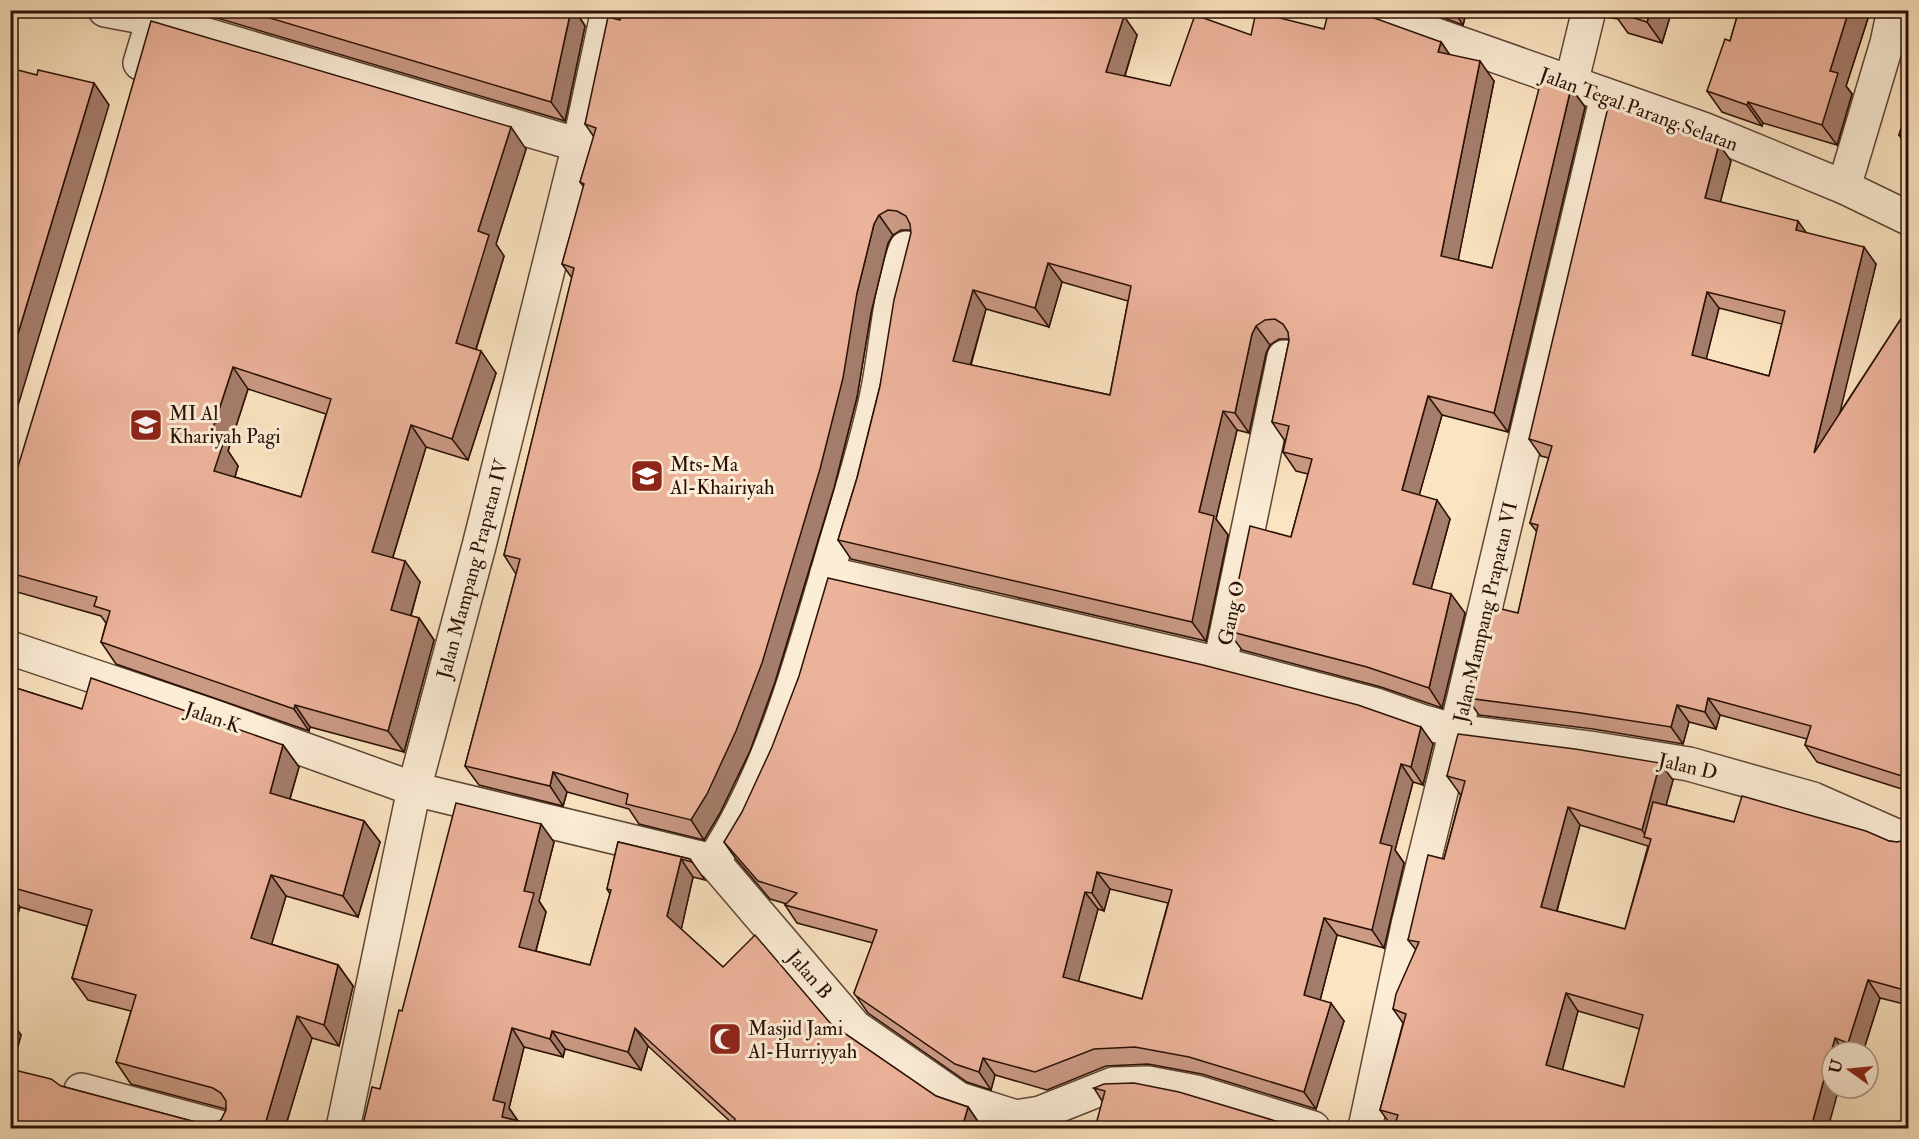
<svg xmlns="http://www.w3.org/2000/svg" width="1919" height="1139" font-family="'IM FELL Double Pica',serif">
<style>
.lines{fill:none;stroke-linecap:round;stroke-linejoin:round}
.minor-casing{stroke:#5f4535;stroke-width:36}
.minor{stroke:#fcedd7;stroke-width:33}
.wall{fill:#cb9a85;stroke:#2b1006;stroke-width:1.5;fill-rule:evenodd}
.shaded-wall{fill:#a57d6c;stroke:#2b1006;stroke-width:1.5}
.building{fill:#ecb39b;stroke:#2b1006;stroke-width:1.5;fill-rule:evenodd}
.labels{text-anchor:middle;stroke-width:6;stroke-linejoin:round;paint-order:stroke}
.street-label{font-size:20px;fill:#2b1006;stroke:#fcedd7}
.poi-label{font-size:20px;fill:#2b1006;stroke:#fcedd7;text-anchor:start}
</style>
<rect width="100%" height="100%" fill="#fbe4c1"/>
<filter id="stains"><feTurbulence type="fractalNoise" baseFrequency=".00333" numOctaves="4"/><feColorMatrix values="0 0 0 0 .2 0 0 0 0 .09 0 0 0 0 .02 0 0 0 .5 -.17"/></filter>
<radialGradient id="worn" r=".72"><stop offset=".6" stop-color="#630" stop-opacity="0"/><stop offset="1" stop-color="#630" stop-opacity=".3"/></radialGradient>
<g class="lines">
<defs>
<g id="minor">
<polyline points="105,10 153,19 579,145"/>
<polyline points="1365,10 1703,129 1844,187 1908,218"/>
<polyline points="140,63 156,10"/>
<polyline points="1571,84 1589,10"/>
<polyline points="1844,187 1887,43 1894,10"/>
<polyline points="827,573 1220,664 1376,705 1424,722 1456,731 1590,748 1689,764 1813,799 1908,841"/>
<polyline points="10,648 212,716 414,789 713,861 855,1027 959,1099 1016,1117 1040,1113 1113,1084 1148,1083 1196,1092 1313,1128"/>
<polyline points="1220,664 1284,357"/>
<path d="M719 852C772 766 799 669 827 574 843 517 862 461 875 403 887 352 887 297 906 248"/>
<polyline points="81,1090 223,1128"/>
<polyline points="343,1128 414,789 479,546 579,145 608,10"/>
<polyline points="1365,1128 1408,925 1456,731 1607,96"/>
</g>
</defs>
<use href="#minor" class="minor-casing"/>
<use href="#minor" class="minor"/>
</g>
<g class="wall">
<polygon points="190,10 575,10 585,26 565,121"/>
<polygon points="1423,10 1467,10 1463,25"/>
<polygon points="1602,10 1672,10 1662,43 1628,33 1618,19 1607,17"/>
<polygon points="1739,10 1866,10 1869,15 1846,86 1852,94 1837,145 1763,123 1762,126 1722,112 1707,91 1730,41"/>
<polygon points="1908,10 1908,32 1903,24"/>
<path d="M620 20 1137 35 1125 76 1170 86 1251 35 1324 29 1441 42 1449 54 1494 81 1458 260 1492 268 1571 88 1585 107 1508 432 1442 415 1419 495 1450 519 1431 589 1465 613 1442 708 1381 687 1242 650 1228 631 1291 537 1308 474 1296 471 1283 452 1285 441 1272 422 1289 341 1288 339H1279L1270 345 1266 353 1249 433 1237 430 1216 519 1228 535 1206 641 851 559 838 540 857 478 880 386 911 233V230H901L893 235 888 243 871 313 857 397 834 488 775 682 750 751 720 813 704 840 639 824 629 809 567 792 563 806 479 785 465 766 516 574 504 555 572 278 562 264 584 187 580 182 594 137 585 124ZM1062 282 1128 301 1110 395 971 365 986 309 1049 327Z"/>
<polygon points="1908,108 1908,149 1899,135"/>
<path d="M526 149 496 244 504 256 476 350 496 373 468 460 426 447 393 557 420 582 411 616 419 618 434 640 404 752 310 727 309 731 116 664 101 642 106 623 101 616 10 590V486ZM248 389 326 414 301 497 235 477 238 466 228 451Z"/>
<path d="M1731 161 1720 202 1806 233 1876 264 1839 414 1908 308V791L1817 762 1805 745 1807 739 1720 715 1716 729 1689 722 1683 744 1593 729 1479 715 1467 698 1518 613 1537 532 1530 523 1549 458 1541 456 1529 439ZM1719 308 1782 324 1769 376 1706 359Z"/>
<polygon points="10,686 82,709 283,745 299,767 290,799 364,821 380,842 358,917 286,896 271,944 338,965 353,986 339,1046 312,1038 285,1128 10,1128 10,1020 21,1035 12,1069 61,1086 203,1124 212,1124 221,1120 226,1110 226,1109 131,1084 116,1062 131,1011 88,1000 72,978 87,926 20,907 10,936"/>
<path d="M1433 744 1423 785 1413 782 1395 850 1404 863 1384 948 1337 935 1320 1000 1344 1021 1316 1109 1202 1074 1148 1064 1106 1066 1047 1090 995 1075 991 1090 967 1082 868 1013 854 993 873 943 797 923 785 905 787 904 770 899 736 859 724 842ZM1110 889 1168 903 1142 999 1078 981 1098 909 1104 911Z"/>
<path d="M1447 776 1673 780 1666 805 1734 822 1897 842 1908 843V1005L1880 998 1863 1052H1832L1393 1128 1380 1110 1403 1023 1393 1009 1416 950 1408 940 1444 859 1461 794H1460ZM1580 825 1648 846 1625 929 1557 911ZM1578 1011 1640 1029 1624 1087 1562 1070Z"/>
<polygon points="554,842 539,901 546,912 536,951 590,965 610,894 607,889 618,842 690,859 705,880 693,877 681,929 723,967 831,1024 936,1096 968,1107 981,1126 733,1124 648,1046 641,1070 565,1049 563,1057 524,1047 509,1108 518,1121 548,1128 366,1128 363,1124 380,1089 402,1011"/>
<polygon points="1094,1088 1300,1128 1102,1101"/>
</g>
<g class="shaded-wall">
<polygon points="571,10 575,10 585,26 565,121 551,102"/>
<polygon points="1453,10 1467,10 1463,25"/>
<polygon points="1651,10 1672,10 1662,43 1647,22"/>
<polygon points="1849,10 1866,10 1869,15 1846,86 1852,94 1837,145 1822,125 1830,71"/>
<polygon points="1124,16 1137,35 1120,91 1106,72"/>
<polygon points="1441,42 1454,61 1438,52"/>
<polygon points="1480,61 1494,81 1455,276 1441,256"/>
<polygon points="94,83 109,105 10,432 10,360"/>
<polygon points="1571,88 1585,107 1508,432 1494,413"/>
<polygon points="1748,102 1763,123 1762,126 1747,105"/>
<polygon points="511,127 526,149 496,244 504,256 471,365 456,343 478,231"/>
<polygon points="1719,144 1731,161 1717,215 1705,198"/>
<polygon points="879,215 893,235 888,243 871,313 857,397 834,488 775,682 750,751 720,813 704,840 691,820 857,293 874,224"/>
<polygon points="1798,221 1810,238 1796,230"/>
<polygon points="1864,247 1876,264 1826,470 1814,453"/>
<polygon points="1048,263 1062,282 1049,327 1035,308"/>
<polygon points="973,290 986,309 966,380 953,361"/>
<polygon points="1707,292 1719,308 1703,372 1692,355"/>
<polygon points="1256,326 1270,345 1266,353 1249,433 1235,413 1252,334"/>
<polygon points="481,351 496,373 468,460 452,439"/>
<polygon points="233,367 248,389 228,451 238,466 230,493 214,471 209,440"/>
<polygon points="1428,396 1442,415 1415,510 1402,490"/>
<polygon points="1223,411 1237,430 1216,519 1228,535 1206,641 1192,622 1199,512"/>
<polygon points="411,425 426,447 388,573 372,552"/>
<polygon points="1437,500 1450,519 1427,604 1413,584"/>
<polygon points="405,561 420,582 406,632 391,610"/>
<polygon points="1451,594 1465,613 1442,708 1429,688"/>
<polygon points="419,618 434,640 404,752 388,731"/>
<polygon points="1708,698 1720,715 1716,729 1705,712"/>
<polygon points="295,705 310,727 309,731 294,709"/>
<polygon points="1677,705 1689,722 1683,744 1671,727"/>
<polygon points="1421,727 1433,744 1423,785 1411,767"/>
<polygon points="283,745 299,767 285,815 270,793"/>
<polygon points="1660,763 1673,780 1655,845 1651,839 1647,838 1642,830"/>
<polygon points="1401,764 1413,782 1395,850 1404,863 1384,948 1372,930 1380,843"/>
<polygon points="553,772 567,792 563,806 550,786"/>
<polygon points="1568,807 1580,825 1553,924 1541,907"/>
<polygon points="364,821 380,842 358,917 343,896"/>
<polygon points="541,824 554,842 539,901 546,912 532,965 519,947 524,891"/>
<polygon points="681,859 693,877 680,935 667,916"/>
<polygon points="1097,872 1110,889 1104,911 1092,893"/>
<polygon points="271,875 286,896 267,960 251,938"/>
<polygon points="1085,892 1098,909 1075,994 1063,977"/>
<polygon points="10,894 20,907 10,936"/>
<polygon points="1324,918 1337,935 1317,1012 1304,995"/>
<polygon points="338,965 353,986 339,1046 324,1025"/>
<polygon points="1868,980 1880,998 1863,1052 1854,1052 1848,1043"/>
<polygon points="1566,993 1578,1011 1559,1083 1546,1065"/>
<polygon points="1331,1003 1344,1021 1316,1109 1304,1092"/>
<polygon points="297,1016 312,1038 285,1128 264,1128"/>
<polygon points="10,1020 21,1035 10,1075"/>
<polygon points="512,1028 524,1047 509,1108 518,1121 502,1117 493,1100"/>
<polygon points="635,1028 648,1046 641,1070 628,1052"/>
<polygon points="552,1031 565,1049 563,1057 550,1039"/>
<polygon points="1835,1038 1844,1052 1832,1052 1832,1088 1839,1088 1828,1128 1815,1128 1812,1124"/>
<polygon points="983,1058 995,1075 991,1090 979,1072"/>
<polygon points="968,1107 981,1126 980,1128 962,1128"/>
</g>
<g class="building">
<polygon points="243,10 571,10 551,102"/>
<path d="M622 10H1107L1124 16 1106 72 1170 86 1195 15 1251 35 1256 12 1324 29 1329 10H1352L1441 42 1438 52 1480 61 1441 256 1492 268 1542 77 1571 88 1494 413 1428 396 1402 490 1437 500 1413 584 1451 594 1429 688 1367 667 1228 631 1250 526 1291 537 1312 459 1283 452 1289 426 1272 422 1289 341 1288 332 1283 324 1275 319 1265 320 1256 326 1252 334 1235 413 1223 411 1199 512 1214 516 1192 622 838 540 857 478 880 386 894 300 911 233 910 224 906 216 897 211 888 210 879 215 874 224 857 293 843 378 820 469 762 663 736 731 707 794 691 820 626 804 628 794 553 772 550 786 465 766 520 559 504 555 574 268 562 264 584 184 580 182 596 128 585 124 608 17 620 20ZM1048 263 1131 286 1110 395 953 361 973 290 1035 308Z"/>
<polygon points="1614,10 1651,10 1647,22 1614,12"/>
<polygon points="1739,10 1849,10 1830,71 1838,73 1822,125 1748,102 1747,105 1707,91 1725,39 1730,41"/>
<polygon points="1907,10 1908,10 1908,25 1903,24"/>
<path d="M151 21 511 127 478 231 489 235 456 343 481 351 452 439 411 425 372 552 405 561 391 610 419 618 388 731 295 705 294 709 101 642 110 611 94 606 97 597 10 573V486L13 483 102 191ZM233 367 331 399 301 497 214 471 223 444 209 440Z"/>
<polygon points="10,68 37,75 38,70 94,83 10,360"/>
<path d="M1609 103 1719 144 1705 198 1798 221 1796 230 1864 247 1814 453 1908 308V778L1805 745 1811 726 1708 698 1705 712 1677 705 1671 727 1581 713 1467 698 1489 606 1518 613 1538 525 1530 523 1552 446 1529 439ZM1707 292 1785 311 1769 376 1692 355Z"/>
<polygon points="1908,108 1908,139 1899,135"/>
<path d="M828 578 1203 665 1358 705 1421 727 1411 767 1401 764 1380 843 1392 846 1372 930 1324 918 1304 995 1331 1003 1304 1092 1189 1057 1135 1047 1094 1049 1035 1072 983 1058 979 1072 955 1064 855 995 854 993 877 930 785 905 797 893 758 881 724 842 742 812 772 747 799 676ZM1097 872 1172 890 1142 999 1063 977 1085 892 1092 893Z"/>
<polygon points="91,678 283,745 270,793 364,821 343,896 271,875 251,938 338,965 324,1025 297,1016 264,1128 10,1128 10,1069 51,1079 61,1086 203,1124 212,1124 221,1120 226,1110 226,1101 221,1093 213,1088 116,1062 136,995 72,978 92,910 10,887 10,686 82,709"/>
<path d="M1458 734 1575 749 1660 763 1642 830 1568 807 1541 907 1625 929 1651 839 1644 837 1653 802 1734 822 1742 796 1866 831 1889 841 1897 842 1901 841 1908 843V991L1868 980 1848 1043 1835 1038 1812 1124 1824 1127 1823 1128H1394L1398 1115 1380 1110 1406 1014 1393 1009 1396 994 1419 942 1408 940 1428 855 1444 859 1465 781 1447 776ZM1566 993 1643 1015 1624 1087 1546 1065Z"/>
<polygon points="456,803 541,824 524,891 534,893 519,947 590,965 611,890 607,889 618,842 690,859 692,862 681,859 667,916 723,967 755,935 831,1024 936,1096 968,1107 962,1128 732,1128 735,1119 635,1028 628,1052 552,1031 550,1039 512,1028 493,1100 505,1103 502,1117 548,1128 381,1128 363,1124 372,1087 380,1089 399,1010 402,1011"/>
<polygon points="1134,1083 1179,1092 1299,1128 1095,1128 1105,1091 1094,1088 1104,1084"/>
</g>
<defs>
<symbol id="school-square" viewBox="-11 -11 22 22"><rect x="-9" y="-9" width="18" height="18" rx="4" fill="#8f2418" stroke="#fcedd7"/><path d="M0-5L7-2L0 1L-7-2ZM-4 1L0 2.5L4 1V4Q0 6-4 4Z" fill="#fff"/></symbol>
<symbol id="mosque-square" viewBox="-11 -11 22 22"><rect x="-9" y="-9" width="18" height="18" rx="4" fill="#8f2418" stroke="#fcedd7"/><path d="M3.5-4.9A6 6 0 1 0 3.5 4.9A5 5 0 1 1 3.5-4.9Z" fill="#fff"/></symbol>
</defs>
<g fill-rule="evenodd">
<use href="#school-square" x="127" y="406" width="38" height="38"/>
<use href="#school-square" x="628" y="457" width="38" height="38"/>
<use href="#mosque-square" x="706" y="1020" width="38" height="38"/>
</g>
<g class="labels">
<g class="street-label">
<text transform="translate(1639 109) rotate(20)" y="7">Jalan Tegal Parang Selatan</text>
<text transform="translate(472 569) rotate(-75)" y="7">Jalan Mampang Prapatan IV</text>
<text transform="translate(1485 612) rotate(-77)" y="7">Jalan Mampang Prapatan VI</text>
<text transform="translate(1231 613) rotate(-78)" y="7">Gang O</text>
<text transform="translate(213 717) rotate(19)" y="7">Jalan K</text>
<text transform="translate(1688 766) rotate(13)" y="7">Jalan D</text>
<text transform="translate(810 974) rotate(49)" y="7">Jalan B</text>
</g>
<g class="poi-label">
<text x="169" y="420">MI Al<tspan x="169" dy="23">Khariyah Pagi</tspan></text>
<text x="670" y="471">Mts-Ma<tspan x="670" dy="23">Al-Khairiyah</tspan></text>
<text x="748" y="1035">Masjid Jami<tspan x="748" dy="23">Al-Hurriyyah</tspan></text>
</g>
</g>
<rect width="1919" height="1139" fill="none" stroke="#fbe4c1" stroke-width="36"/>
<rect x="12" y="12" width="1895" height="1115" fill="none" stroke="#2b1006" stroke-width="3"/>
<rect x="18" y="18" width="1883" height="1103" fill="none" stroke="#2b1006" stroke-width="1.5"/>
<g transform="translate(1850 1070) rotate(285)"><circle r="28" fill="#fcedd7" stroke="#a89583" stroke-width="1.5"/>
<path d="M0-4.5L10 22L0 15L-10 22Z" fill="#8f2418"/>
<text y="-9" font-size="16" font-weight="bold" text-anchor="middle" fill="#2b1006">U</text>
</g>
<rect width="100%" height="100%" filter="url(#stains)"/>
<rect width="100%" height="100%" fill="url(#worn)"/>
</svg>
